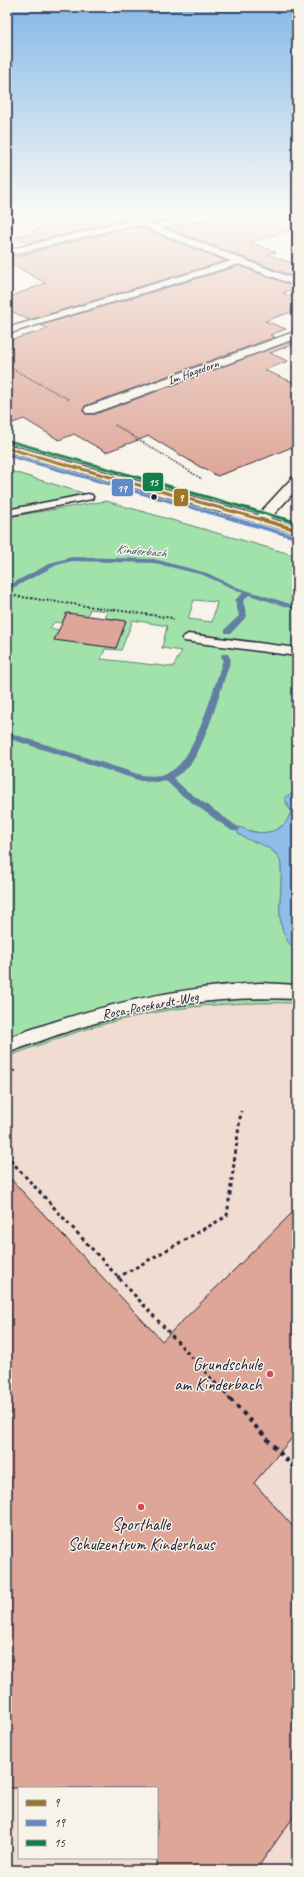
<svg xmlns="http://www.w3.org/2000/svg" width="304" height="1877" font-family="Caveat,sans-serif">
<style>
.built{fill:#f0dcd0;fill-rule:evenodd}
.green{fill:#a1e2ab;stroke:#628273;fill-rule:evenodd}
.water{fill:#8dbde8;stroke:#627fa3}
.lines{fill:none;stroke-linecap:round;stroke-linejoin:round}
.stream{fill:#627fa3;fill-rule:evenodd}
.building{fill:#dea698;stroke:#22223b}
.lane-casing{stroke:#22223b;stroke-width:3}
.street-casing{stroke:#22223b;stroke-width:3}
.secondary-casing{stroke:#22223b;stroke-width:3}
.path-far3{stroke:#22223b;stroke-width:1.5;stroke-dasharray:1.5 1.5;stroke-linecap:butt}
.path-far2{stroke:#22223b;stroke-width:2;stroke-dasharray:2 2;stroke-linecap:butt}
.path-far1{stroke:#22223b;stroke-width:3;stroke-dasharray:3.5 3.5;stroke-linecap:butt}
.path{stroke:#22223b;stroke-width:4;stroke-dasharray:4.5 4.5;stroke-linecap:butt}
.lane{fill:#f7f3e8;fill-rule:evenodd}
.street{fill:#f7f3e8;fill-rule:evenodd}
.secondary{fill:#f7f3e8;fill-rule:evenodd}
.bus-1-far1-casing{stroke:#f7f3e8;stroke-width:4.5}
.bus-1-casing{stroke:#f7f3e8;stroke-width:5.5}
.bus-2-far1-casing{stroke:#f7f3e8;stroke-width:4.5}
.bus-2-casing{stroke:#f7f3e8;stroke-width:5.5}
.bus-3-far1-casing{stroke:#f7f3e8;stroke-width:4.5}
.bus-3-casing{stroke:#f7f3e8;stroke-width:5.5}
.bus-1-far1{stroke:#9d762c;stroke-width:3}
.bus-1{stroke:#9d762c;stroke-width:3.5}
.bus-2-far1{stroke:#608bc4;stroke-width:3}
.bus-2{stroke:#608bc4;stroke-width:3.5}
.bus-3-far1{stroke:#137e48;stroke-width:3}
.bus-3{stroke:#137e48;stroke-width:3.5}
.bus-dot{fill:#22223b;stroke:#f7f3e8;stroke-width:1.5}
.poi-dot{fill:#d1495b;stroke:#f7f3e8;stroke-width:1.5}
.labels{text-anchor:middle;stroke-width:3;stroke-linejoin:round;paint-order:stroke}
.far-street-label{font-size:12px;fill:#22223b;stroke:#f7f3e8}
.far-water-label{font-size:13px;font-style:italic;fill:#42506f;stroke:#f7f3e8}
.street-label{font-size:14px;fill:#22223b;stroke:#f7f3e8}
.near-poi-label{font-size:17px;fill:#22223b;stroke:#f7f3e8;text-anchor:end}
.line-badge{stroke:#f7f3e8;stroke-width:1.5}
.badge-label{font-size:11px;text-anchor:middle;font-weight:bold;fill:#fff}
</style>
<rect width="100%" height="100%" fill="#f7f3e8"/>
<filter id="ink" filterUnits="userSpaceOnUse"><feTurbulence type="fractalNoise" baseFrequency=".025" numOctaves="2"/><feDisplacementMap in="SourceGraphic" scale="8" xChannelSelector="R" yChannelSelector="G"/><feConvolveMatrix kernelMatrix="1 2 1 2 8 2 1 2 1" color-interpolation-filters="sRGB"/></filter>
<g filter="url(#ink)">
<path class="built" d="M256 1002 297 1003V1870H7V1057L56 1039 110 1022 152 1013 208 1005ZM19 1788H157V1858H19Z"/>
<g class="green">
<polygon points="7,470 86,494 7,510"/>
<path d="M106 501 297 556V794H291L286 803 291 811 286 823 274 831 261 833 247 830 238 834 268 846 280 859C286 889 268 929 297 951V1003C248 1002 200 1004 152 1013 102 1022 54 1039 7 1057V517ZM194 600 217 602 212 622 188 619ZM90 609 108 611 105 618 126 621 116 648 54 640 59 630 50 628 54 622 62 623 66 613 87 616ZM133 620 167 626 162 648 182 651 173 667 101 659 105 649 121 650Z"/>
</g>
<path class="water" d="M291 794H297V951C268 929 286 889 280 859 268 840 243 844 235 829L238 827C244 828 248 831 254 832 270 835 288 828 291 811L285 799V797Z"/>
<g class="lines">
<g class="stream">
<polygon points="72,557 154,559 207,573 239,588 297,606 297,610 249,595 243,601 247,616 231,633 225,633 225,629 239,616 235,600 243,593 203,575 154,563 72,561 57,565 7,591 7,586 53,562"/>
<path d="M222 654H228L231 660C220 690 209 736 192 762 187 769 180 774 173 778L186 790 238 827 240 829 238 831H232L180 794 165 780 156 782 141 781 7 738V732L141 775C153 776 164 777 174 769 196 755 214 686 223 660L221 656Z"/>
</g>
</g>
<g class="building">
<polygon points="32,214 112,214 123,221 29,243 15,237 36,232 33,231 47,226 30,217"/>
<polygon points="129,214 195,214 153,223"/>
<polygon points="219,214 297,214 297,228 250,242 276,252 267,254 297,265 297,278 167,228 217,217"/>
<polygon points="136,226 226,261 29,320 7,309 7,298 46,283 7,262 7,259"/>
<polygon points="239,266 297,287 283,293 297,299 297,310 265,321 286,329 270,335 275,337 85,406 83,411 86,414 95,414 289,342 294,344 270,353 288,361 264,370 297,384 297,445 251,464 217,476 204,468 202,468 149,436 106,452 74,434 59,440 24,419 7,425 7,341 48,329 41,325"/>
<polygon points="67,613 105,618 126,621 116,648 54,640"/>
<polygon points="7,1175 162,1341 297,1208 297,1432 254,1483 297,1531 297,1812 256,1870 157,1870 157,1788 7,1788"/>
</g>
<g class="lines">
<defs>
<g id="lane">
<polygon points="88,494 92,495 93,497 92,499 7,516 7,510"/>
<polygon points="188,634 297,648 297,656 184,641 182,638"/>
<path d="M261 983 297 985V999C221 995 148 1006 76 1029 52 1036 30 1045 7 1053V1038C91 1007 172 987 261 983Z"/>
</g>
<g id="street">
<polygon points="14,214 31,214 30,216 7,221 7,215"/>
<polygon points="113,214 125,214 153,225 202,214 218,214 217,216 162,228 297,280 297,286 239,264 7,334 7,328 231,261 136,224 7,256 7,250 128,221"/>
<polygon points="297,331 297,338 94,413 86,413 84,410 86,407"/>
<polygon points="297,477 297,489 266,523 256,523 254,520 256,517 292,478"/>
</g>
<polygon id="secondary" points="7,444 297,526 297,534 7,452"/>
</defs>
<use href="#lane" class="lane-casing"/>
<use href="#street" class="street-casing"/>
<use href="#secondary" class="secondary-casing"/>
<g class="path-far3">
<polyline points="7,366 70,400"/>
<polyline points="115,425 202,479"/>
</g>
<polyline class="path-far2" points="7,595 173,618 174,622"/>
<g class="path-far1">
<polyline points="7,1084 14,1070"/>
<polyline points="7,1154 13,1163 231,1400"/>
<polyline points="117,1278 227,1216 241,1111"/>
</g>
<polyline class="path" points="230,1399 297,1471"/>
<use href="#lane" class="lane"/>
<use href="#street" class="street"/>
<use href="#secondary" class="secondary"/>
<defs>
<polyline id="bus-1-far1" points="7,448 263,520"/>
<polyline id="bus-1" points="259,519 297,530"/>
<polyline id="bus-2-far1" points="7,455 236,520"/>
<polyline id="bus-2" points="233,519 295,537"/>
<polyline id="bus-3-far1" points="9,441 288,520"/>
<polyline id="bus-3" points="284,519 297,523"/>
</defs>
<use href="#bus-1-far1" class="bus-1-far1-casing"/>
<use href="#bus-1" class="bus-1-casing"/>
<use href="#bus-2-far1" class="bus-2-far1-casing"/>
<use href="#bus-2" class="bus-2-casing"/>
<use href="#bus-3-far1" class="bus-3-far1-casing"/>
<use href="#bus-3" class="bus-3-casing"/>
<use href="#bus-1-far1" class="bus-1-far1"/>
<use href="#bus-1" class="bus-1"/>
<use href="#bus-2-far1" class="bus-2-far1"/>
<use href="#bus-2" class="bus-2"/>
<use href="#bus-3-far1" class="bus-3-far1"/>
<use href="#bus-3" class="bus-3"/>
</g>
</g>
<linearGradient id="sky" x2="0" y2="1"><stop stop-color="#83b8e8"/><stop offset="0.45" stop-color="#fbfaf5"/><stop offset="1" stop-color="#fbfaf5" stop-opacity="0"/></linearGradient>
<rect width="304" height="477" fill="url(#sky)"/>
<circle class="bus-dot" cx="154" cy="497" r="3.5"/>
<g class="poi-dot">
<circle cx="270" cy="1374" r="4"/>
<circle cx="141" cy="1507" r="4"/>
</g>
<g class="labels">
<g class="far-street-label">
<text transform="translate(193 372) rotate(-20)" y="4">Im Hagedorn</text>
</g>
<g class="far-water-label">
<text transform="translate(141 550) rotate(5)" y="5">Kinderbach</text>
</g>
<g class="street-label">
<text transform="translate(150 1005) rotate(-11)" y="5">Rosa-Posekardt-Weg</text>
</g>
<g class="near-poi-label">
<text x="262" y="1370">Grundschule<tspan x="262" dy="20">am Kinderbach</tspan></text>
<text x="141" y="1530" text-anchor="middle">Sporthalle<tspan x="141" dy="20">Schulzentrum Kinderhaus</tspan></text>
</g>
</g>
<g class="line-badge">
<rect x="142" y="472" width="22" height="20" rx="4" fill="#137e48"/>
<rect x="111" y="478" width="23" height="19" rx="4" fill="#608bc4"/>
<rect x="173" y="488" width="16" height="19" rx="4" fill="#9d762c"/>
</g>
<g class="badge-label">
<text x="153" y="486">15</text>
<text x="122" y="492">19</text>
<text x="181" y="501">9</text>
</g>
<rect width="304" height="1877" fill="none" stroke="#f7f3e8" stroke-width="24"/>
<rect x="12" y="12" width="280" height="1853" fill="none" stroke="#22223b" stroke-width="1.5" filter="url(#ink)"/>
<rect x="18" y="1787" width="140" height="72" fill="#f7f3e8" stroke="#a29fa3"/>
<rect x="26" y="1800" width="20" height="6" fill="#9d762c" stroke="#a29fa3"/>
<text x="54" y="1807" font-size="12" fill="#22223b">9</text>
<rect x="26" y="1820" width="20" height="6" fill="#608bc4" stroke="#a29fa3"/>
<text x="54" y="1827" font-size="12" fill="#22223b">19</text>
<rect x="26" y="1840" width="20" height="6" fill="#137e48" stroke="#a29fa3"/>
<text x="54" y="1847" font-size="12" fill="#22223b">15</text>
</svg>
